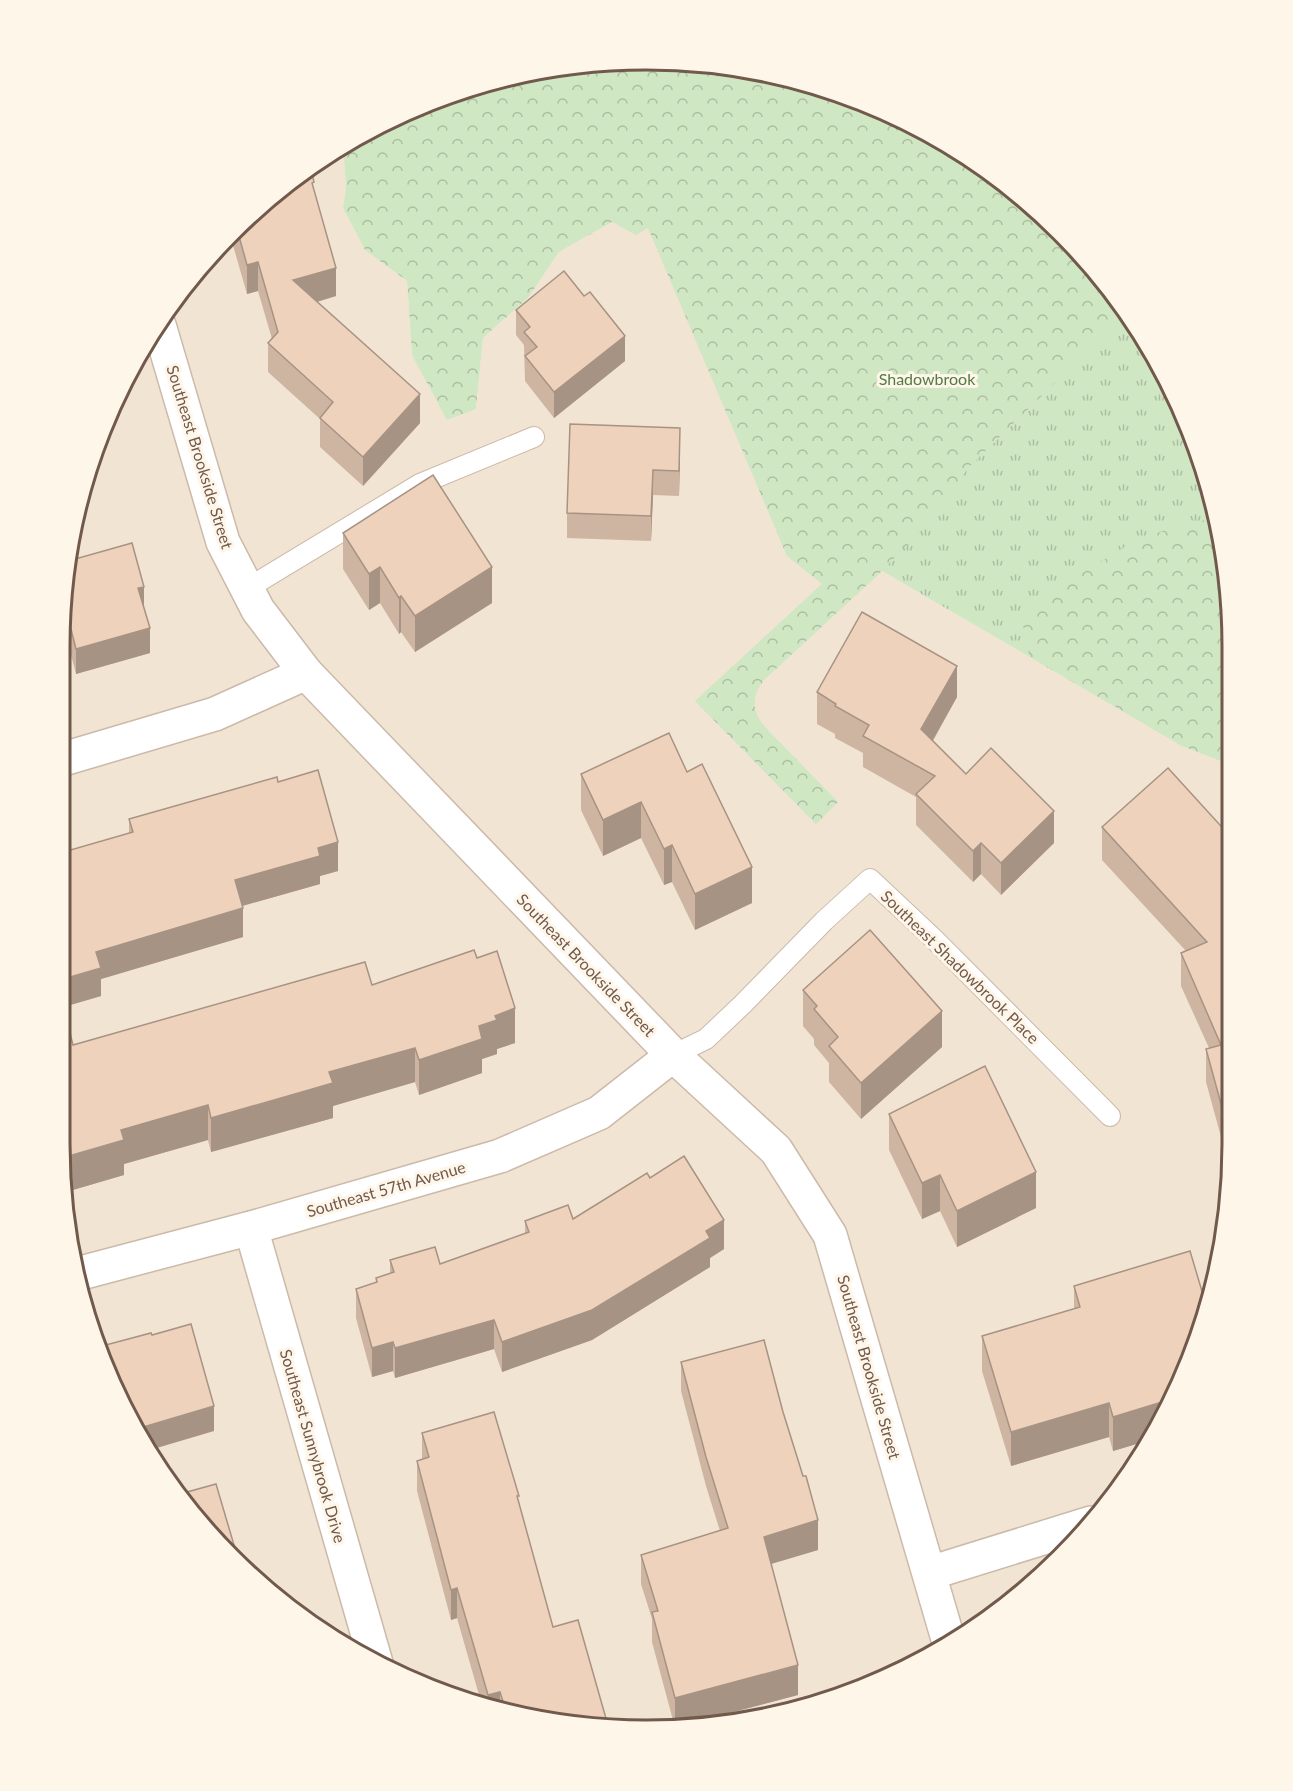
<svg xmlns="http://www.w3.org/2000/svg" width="1293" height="1791" font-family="Lato,sans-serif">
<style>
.residential{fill:#f2e4d2}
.grass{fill:url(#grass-tufts)}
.forest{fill:url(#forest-crowns)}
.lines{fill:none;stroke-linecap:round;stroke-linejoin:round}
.lane-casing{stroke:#cbbaaa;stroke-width:22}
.street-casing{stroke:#cbbaaa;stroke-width:36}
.lane{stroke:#fff;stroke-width:20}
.street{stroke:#fff;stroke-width:33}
.wall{fill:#cdb5a2}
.shaded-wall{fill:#a79384}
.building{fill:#eed2bc;stroke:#a79384;stroke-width:1.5}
.labels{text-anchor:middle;stroke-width:6;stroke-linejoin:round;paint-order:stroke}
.park-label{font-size:16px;fill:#547b46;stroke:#fef6e9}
.street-label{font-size:16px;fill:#71594b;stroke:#fef6e9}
.rim{fill:none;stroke:#71594b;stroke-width:3}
</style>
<defs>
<pattern id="grass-tufts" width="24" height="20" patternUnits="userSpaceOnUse" patternTransform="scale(1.5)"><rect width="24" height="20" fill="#d0e7c3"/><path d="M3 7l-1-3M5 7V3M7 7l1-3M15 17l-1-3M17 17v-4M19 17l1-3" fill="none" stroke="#adbea0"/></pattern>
<pattern id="forest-crowns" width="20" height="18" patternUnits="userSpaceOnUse" patternTransform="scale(1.5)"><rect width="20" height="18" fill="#d0e7c3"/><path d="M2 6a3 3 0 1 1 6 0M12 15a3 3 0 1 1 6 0" fill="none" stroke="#adbea0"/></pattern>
</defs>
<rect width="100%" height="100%" fill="#faf2e3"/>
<polygon class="residential" points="343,146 346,187 343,208 365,250 407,281 412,355 476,409 483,338 528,298 559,252 612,222 636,234 648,227 787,556 822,584 695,701 816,823 838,802 763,725 755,714 754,701 756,689 764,680 882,571 1182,746 1229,764 1232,1183 1213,1296 1172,1404 1112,1502 1033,1586 871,1686 723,1726 532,1720 387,1671 260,1585 159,1470 80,1297 60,1144 60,646 71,532 105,422 139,353 205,260 260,205"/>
<path class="grass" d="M685 61 799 80 906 121 1004 181 1088 260 1173 387 1228 570 1229 764 1182 746 882 571 764 680C752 695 751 709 763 725L838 802 816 824 695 701 822 584 787 556 648 227 570 65Z"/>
<g class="forest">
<path d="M685 61 799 80 906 121 1004 181 1088 260 1125 317 1114 325 970 466 917 534 882 571 764 680C752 695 751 709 763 725L838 802 816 824 695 701 822 584 787 556 648 228 636 235 612 222 559 252 528 298 483 338 476 409 447 420 412 355 407 281 365 250 343 208 346 187 343 146 354 138 458 91 570 65Z"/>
<polygon points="1209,519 1213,519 1228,570 1229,764 1182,746 1029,656 1032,637 1021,625 1027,607 1141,537"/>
</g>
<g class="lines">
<defs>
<g id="lane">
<polyline points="248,588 420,484 534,437"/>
<polyline points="673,1055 706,1039 743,1004 824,921 870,879 935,940 1110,1116"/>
</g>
<g id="street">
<polyline points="159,325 223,542 258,610 306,673 673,1055 776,1150 830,1235 948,1639"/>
<polyline points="60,760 215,714 306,673"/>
<polyline points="251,1228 376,1663"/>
<polyline points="77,1274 251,1228 500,1156 599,1113 673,1055"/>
<polyline points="930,1573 1091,1523"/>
</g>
</defs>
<use href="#lane" class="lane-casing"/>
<use href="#street" class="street-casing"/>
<use href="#lane" class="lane"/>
<use href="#street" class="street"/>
</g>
<g class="wall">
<polygon points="314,190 336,296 317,302 420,423 363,486 320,447 320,419 268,372 268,343 272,339 258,291 247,294 230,235 260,205"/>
<polygon points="516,310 625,361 554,418 525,381 524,345 516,335"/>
<polygon points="680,453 679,496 653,495 651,541 567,538 567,513"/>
<polygon points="343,533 492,603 415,652 401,632 399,634 380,603 369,610 343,569"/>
<polygon points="68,561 144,606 150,653 76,674 71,655 63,657 60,647"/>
<polygon points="817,692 957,697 933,741 966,774 1054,843 1001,895 981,874 973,882 916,825 916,797 863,767 863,753 835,738 835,734 817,724"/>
<polygon points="687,772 752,903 695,930 672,882 664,885 641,838 603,856 581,810 581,774"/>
<polygon points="129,819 338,871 320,876 320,884 242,906 243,937 101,979 101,996 60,1008 60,853 129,833"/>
<polygon points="1102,827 1230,836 1232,1177 1206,1082 1206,1049 1209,1048 1181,986 1181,953 1186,951 1102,860"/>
<polygon points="372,985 515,1043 497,1049 497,1054 482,1059 482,1073 419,1095 415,1082 333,1106 333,1118 211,1152 208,1140 124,1164 124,1175 66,1192 60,1144 73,1045"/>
<polygon points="803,990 942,1047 861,1119 829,1082 829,1063 814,1045 814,1039 803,1026"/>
<polygon points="889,1114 1036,1208 957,1247 940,1211 922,1219 889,1150"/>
<polygon points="650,1178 724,1249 710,1258 710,1267 592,1340 502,1372 494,1349 395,1378 393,1371 372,1377 356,1318 356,1289 376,1283 376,1278 390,1273 390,1260 440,1264 525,1234 525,1221 573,1219"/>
<polygon points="1074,1286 1172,1404 1150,1440 1113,1451 1109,1437 1011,1466 982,1371 982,1336 1074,1309"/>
<polygon points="681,1362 818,1550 771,1564 798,1695 684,1725 674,1724 652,1642 652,1619 641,1584 641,1555 720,1531 706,1486 681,1391"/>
<polygon points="422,1433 519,1503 532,1720 481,1702 457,1618 451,1620 417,1491 417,1461 422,1460"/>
</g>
<g class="shaded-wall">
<polygon points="258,262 258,291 247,294 247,265"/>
<polygon points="336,268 336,296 293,309 293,280"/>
<polygon points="625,336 625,361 554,418 554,392"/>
<polygon points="420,394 420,423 363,486 363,457"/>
<polygon points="680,428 680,453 679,496 679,471"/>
<polygon points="653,470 653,495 651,541 651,516"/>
<polygon points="380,567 380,603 369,610 369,574"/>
<polygon points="492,567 492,603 415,652 415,616"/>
<polygon points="144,587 144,612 138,588"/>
<polygon points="401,596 401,632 399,634 399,598"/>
<polygon points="150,628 150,653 76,674 76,649"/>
<polygon points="71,629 71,655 63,657 63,632"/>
<polygon points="957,666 957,697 921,761 921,729"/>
<polygon points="641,802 641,838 603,856 603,820"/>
<polygon points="1054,811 1054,843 1001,895 1001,863"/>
<polygon points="338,842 338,871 320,876 320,884 235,908 235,880 318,848"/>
<polygon points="981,843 981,874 973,882 973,851"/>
<polygon points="672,845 672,882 664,885 664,849"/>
<polygon points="752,867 752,903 695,930 695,894"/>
<polygon points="243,908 243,937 101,979 101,996 60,1008 60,980 96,952"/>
<polygon points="515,1008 515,1043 497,1049 497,1054 482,1059 482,1073 419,1095 419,1060 495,1016"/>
<polygon points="942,1011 942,1047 861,1119 861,1083"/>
<polygon points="415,1048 415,1082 333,1106 333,1118 211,1152 211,1118 329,1072"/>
<polygon points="208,1105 208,1140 124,1164 124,1175 66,1192 62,1158 121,1130"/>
<polygon points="1036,1172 1036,1208 957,1247 957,1211"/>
<polygon points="940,1175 940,1211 922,1219 922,1183"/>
<polygon points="724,1220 724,1249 710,1258 710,1267 592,1340 502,1372 502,1342 706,1231"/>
<polygon points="494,1320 494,1349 395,1378 395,1348"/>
<polygon points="393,1342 393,1371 372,1377 372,1348"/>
<polygon points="1181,1381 1172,1404 1150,1440 1113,1451 1113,1417 1172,1384"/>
<polygon points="1109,1403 1109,1437 1011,1466 1011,1432"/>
<polygon points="214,1406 214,1431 150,1450 140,1428"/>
<polygon points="818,1520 818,1550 764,1566 764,1537"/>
<polygon points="457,1588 457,1618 451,1620 451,1590"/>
<polygon points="798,1665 798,1695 684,1725 675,1724 675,1698"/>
<polygon points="500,1692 500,1709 488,1705 488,1695"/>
</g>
<g class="building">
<polygon points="311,169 314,182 312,183 336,268 293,280 420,394 363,457 320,418 333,402 268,343 278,332 258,262 247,265 237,229 260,205"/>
<polygon points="564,271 584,296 590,292 625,336 554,392 525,356 537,347 524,332 530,327 516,310"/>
<polygon points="570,424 680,428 679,471 653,470 651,516 567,513"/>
<polygon points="433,475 492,567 415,616 401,596 399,598 380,567 369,574 343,533"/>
<polygon points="132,543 144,587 138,588 150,628 76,649 71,629 63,632 62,628 68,561"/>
<polygon points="862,612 957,666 921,729 966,774 991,748 1054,811 1001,863 981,843 973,851 916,794 935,776 863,736 869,725 835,706 836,704 817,692"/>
<polygon points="669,733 687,772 702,764 752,867 695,894 672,845 664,849 641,802 603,820 581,774"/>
<polygon points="1168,768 1230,836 1232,1144 1206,1049 1221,1045 1181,953 1207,942 1102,827"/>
<polygon points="318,770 338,842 318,848 320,856 235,880 243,908 96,952 101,968 60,980 60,853 133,832 129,819 277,777 278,782"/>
<polygon points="870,930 942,1011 861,1083 829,1046 838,1037 814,1009 817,1006 803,990"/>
<polygon points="474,950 477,958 497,951 515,1008 495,1016 497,1020 479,1026 482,1039 419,1060 415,1048 329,1072 333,1083 211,1118 208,1105 121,1130 124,1140 62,1158 60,1144 60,1036 70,1033 73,1045 365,962 372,985"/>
<polygon points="985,1066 1036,1172 957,1211 940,1175 922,1183 889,1114"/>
<polygon points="684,1156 724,1220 706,1231 710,1238 592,1310 502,1342 494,1320 395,1348 393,1342 372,1348 356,1289 377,1282 376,1278 394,1272 390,1260 435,1247 440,1264 529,1232 525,1221 568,1205 573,1219 647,1173 650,1178"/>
<polygon points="1190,1251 1204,1298 1213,1296 1181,1381 1172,1384 1175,1396 1175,1398 1113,1417 1109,1403 1011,1432 982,1336 1080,1307 1074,1286"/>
<polygon points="191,1324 214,1406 140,1428 102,1346 151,1333 152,1335"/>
<polygon points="764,1340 783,1412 803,1476 806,1476 818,1520 764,1537 798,1665 675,1698 652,1612 658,1611 641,1555 728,1528 706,1457 681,1362"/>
<polygon points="494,1412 519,1496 517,1496 553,1627 578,1620 607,1722 532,1720 506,1711 500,1692 488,1695 457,1588 451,1590 417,1461 429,1457 422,1433"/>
<polygon points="216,1484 239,1562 180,1494"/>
</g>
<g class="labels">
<g class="park-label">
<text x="927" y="385">Shadowbrook</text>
</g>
<g class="street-label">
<text transform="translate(200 457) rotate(73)" y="6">Southeast Brookside Street</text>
<text transform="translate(586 965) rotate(46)" y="6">Southeast Brookside Street</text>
<text transform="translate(960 967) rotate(44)" y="6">Southeast Shadowbrook Place</text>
<text transform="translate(386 1189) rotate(-16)" y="6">Southeast 57th Avenue</text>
<text transform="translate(869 1367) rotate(74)" y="6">Southeast Brookside Street</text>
<text transform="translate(313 1446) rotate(74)" y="6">Southeast Sunnybrook Drive</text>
</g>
</g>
<path d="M0 0H1293V1791H0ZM646 70H646A576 576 0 0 1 1222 646V1144A576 576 0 0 1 646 1720H646A576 576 0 0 1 70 1144V646A576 576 0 0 1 646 70Z" fill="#fef6e9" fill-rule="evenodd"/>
<path class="rim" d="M646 70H646A576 576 0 0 1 1222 646V1144A576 576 0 0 1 646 1720H646A576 576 0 0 1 70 1144V646A576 576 0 0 1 646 70Z"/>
</svg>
